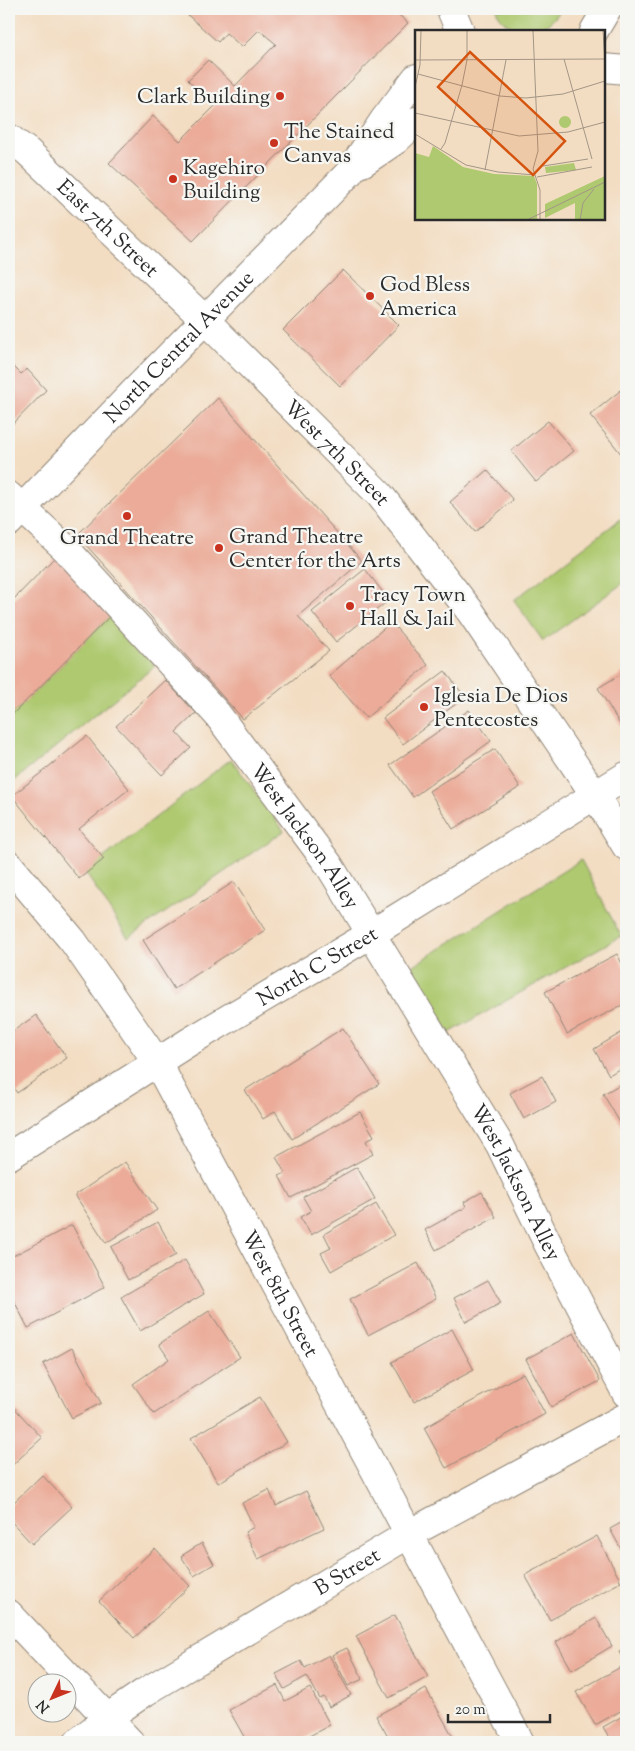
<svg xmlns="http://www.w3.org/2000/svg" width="635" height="1751" font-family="'Sorts Mill Goudy',serif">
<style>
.green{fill:#aec96f;stroke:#6c7a4d}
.building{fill:#ebab98}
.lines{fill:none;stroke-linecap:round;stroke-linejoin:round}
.minor-casing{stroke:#8f8476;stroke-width:30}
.minor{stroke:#fff;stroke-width:28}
.poi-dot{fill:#c8321e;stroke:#f6f6f2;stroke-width:2}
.labels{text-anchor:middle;stroke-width:4.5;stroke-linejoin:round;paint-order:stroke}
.poi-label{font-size:21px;fill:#2b2b2b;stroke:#f6f6f2;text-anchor:start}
.street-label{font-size:21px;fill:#2b2b2b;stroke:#f6f6f2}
.inset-road{fill:none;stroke:#a39686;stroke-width:1}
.view{fill:#d5540f;fill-opacity:0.15;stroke:#d5540f;stroke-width:2.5}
.inset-edge{fill:none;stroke:#2b2b2b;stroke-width:2.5}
</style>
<rect width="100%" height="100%" fill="#f6f6f2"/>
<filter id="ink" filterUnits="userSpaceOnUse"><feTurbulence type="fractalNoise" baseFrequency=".02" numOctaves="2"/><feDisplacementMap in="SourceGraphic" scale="10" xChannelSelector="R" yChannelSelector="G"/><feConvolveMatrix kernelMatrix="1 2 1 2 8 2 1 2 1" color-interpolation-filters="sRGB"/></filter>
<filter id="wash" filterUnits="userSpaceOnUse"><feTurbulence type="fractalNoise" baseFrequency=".0096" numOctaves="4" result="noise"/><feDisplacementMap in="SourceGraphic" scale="20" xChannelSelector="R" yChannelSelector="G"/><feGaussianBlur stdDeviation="1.12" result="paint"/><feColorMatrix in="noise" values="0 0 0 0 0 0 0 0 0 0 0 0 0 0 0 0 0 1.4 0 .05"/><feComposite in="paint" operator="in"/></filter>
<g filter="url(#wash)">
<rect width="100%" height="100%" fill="#f3ddc2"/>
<g class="green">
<path d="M496 9H562C557 15 552 22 545 26 528 36 502 29 496 9Z"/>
<polygon points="626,515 626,581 543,641 514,600"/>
<polygon points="113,613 155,666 9,785 9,718"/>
<polygon points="231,759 284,831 128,938 85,872"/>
<polygon points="581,860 621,936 449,1033 411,967"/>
</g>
<g id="blocks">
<g class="building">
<polygon points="181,9 392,9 408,23 193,241 109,163 153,116 180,141 215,106 188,80 208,60 235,86 276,44 259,30 242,47 226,33 218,42"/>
<polygon points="343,270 399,325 340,386 283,330"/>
<polygon points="9,362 21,374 27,369 46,390 9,428"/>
<polygon points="626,386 626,460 590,415"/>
<polygon points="218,398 362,561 298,616 329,651 243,719 77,535"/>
<polygon points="548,421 574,451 536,482 511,451"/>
<polygon points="487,470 513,500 475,532 450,502"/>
<polygon points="57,555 113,613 9,718 9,604"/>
<polygon points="365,569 389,600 336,642 312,612"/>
<polygon points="391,622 428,665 366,718 329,676"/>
<polygon points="445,671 465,697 403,744 383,718"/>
<polygon points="626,671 626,723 621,726 598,688"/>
<polygon points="165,680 196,713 176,732 191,748 162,775 116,726"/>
<polygon points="469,710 491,741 413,797 390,765"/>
<polygon points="87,736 129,789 79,829 104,859 79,879 12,796"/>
<polygon points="495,749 520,787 453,829 429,791"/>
<polygon points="234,882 265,930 174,989 143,940"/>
<polygon points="617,954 626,971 626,1003 567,1034 545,992"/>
<polygon points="36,1015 67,1058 17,1093 9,1081 9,1034"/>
<polygon points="343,1028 379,1084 292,1139 275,1111 263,1119 245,1090"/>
<polygon points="626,1030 626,1065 609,1075 594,1049"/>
<polygon points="542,1076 556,1102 524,1119 510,1093"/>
<polygon points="626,1081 626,1124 622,1126 603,1094"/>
<polygon points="360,1112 374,1136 366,1141 373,1154 291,1198 279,1176 285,1173 276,1157"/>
<polygon points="125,1162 157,1210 106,1243 75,1195"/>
<polygon points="357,1167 375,1199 311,1235 300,1217 311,1211 303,1197"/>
<polygon points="482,1192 496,1217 436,1250 425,1230 466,1207 464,1202"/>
<polygon points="376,1204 394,1235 331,1271 321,1253 331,1248 324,1234"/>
<polygon points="158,1222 176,1255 128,1280 111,1247"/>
<polygon points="72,1225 105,1287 28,1328 9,1291 9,1258"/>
<polygon points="185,1260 204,1294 140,1331 121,1297"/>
<polygon points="418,1263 436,1299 368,1335 350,1299"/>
<polygon points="488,1280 501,1303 466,1322 454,1298"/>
<polygon points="209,1311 240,1357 154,1414 133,1384 169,1359 159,1344"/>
<polygon points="452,1329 474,1370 414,1402 392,1362"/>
<polygon points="574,1333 600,1381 551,1407 526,1359"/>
<polygon points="72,1348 101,1403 72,1418 43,1364"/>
<polygon points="523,1373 545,1414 446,1468 424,1428"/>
<polygon points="260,1397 287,1442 218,1483 191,1438"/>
<polygon points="9,1402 42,1438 9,1468"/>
<polygon points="42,1475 72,1507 32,1544 9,1519 9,1507"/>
<polygon points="269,1490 276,1506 306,1491 324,1528 258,1559 245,1532 254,1527 242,1503"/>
<polygon points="626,1520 626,1558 610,1529"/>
<polygon points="597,1536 621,1582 550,1620 525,1575"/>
<polygon points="202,1543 214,1564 194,1576 181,1556"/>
<polygon points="155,1548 190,1586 134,1638 99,1601"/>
<polygon points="395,1615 428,1677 389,1698 356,1636"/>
<polygon points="596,1618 612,1646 572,1670 556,1642"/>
<polygon points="347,1648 363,1679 348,1686 332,1655"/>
<polygon points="626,1648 626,1708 595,1725 576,1692 626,1664 619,1652"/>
<polygon points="329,1655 351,1695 329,1707 324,1697 320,1699 307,1676 284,1689 276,1674 301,1661 305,1668"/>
<polygon points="277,1685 285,1701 310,1688 330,1725 298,1742 247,1742 229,1710"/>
<polygon points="426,1689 456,1742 391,1742 376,1716"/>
<polygon points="626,1714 626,1742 612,1742 603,1727"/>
</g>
</g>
</g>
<g filter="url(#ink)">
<use href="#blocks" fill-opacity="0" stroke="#8f8476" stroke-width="1"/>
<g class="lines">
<defs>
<g id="minor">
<polyline points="452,9 452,12 460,31"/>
<polyline points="594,31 607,9"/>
<polyline points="604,68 626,70"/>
<path id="s1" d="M9 138 28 152 204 319 380 495 470 611 595 795 626 846"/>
<polyline points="362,163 396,140 416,121"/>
<path id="s2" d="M9 496 66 549 217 714 329 865 500 1145 547 1242 626 1393"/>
<path id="s3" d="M9 522 133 393 349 173 384 120 416 78"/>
<path id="s4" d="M9 865 73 941 157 1062 520 1742"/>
<path id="s5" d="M9 1156 189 1042 371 934 626 776"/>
<polyline points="9,1614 130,1742"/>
<path id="s6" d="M78 1742 107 1718 145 1692 409 1534 626 1417"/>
</g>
</defs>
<use href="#minor" class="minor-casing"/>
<use href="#minor" class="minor"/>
</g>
</g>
<g class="poi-dot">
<circle cx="280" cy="96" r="5"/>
<circle cx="274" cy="143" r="5"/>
<circle cx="173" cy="179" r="5"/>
<circle cx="370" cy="296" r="5"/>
<circle cx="127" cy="516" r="5"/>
<circle cx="219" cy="548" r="5"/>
<circle cx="350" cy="606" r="5"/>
<circle cx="424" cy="707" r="5"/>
</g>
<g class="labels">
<g class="poi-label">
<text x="270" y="103" text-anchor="end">Clark Building</text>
<text x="284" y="138">The Stained<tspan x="284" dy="24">Canvas</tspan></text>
<text x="183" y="174">Kagehiro<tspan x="183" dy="24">Building</tspan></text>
<text x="380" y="291">God Bless<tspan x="380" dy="24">America</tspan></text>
<text x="229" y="543">Grand Theatre<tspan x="229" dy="24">Center for the Arts</tspan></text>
<text x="127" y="544" text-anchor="middle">Grand Theatre</text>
<text x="360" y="601">Tracy Town<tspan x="360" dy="24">Hall &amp; Jail</tspan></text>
<text x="434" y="702">Iglesia De Dios<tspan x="434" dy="24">Pentecostes</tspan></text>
</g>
<g class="street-label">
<text dy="7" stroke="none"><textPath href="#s1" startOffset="134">East 7th Street</textPath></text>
<text dy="7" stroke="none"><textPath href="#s3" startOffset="244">North Central Avenue</textPath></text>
<text dy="7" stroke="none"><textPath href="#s1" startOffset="455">West 7th Street</textPath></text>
<text dy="7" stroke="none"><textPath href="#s2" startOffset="452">West Jackson Alley</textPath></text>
<text dy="7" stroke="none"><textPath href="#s5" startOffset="362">North C Street</textPath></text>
<text dy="7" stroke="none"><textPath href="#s2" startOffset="858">West Jackson Alley</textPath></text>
<text dy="7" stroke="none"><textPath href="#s4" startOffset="509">West 8th Street</textPath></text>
<text dy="7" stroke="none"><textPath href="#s6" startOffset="319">B Street</textPath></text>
</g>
</g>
<g transform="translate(415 30)">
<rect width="190" height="190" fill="#f3ddc2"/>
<path d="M144 92a6 6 0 1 1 12 0a6 6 0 1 1-12 0ZM18 116 48 137 79 144 119 146 122 154V190H0V123L14 127ZM159 133 161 140 131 143 130 137ZM190 146V190H160V173L130 188V174Z" fill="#aec96f"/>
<path class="inset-road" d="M118 0 123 121 118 139 125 160V190M188 0 190 33M149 29 177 129M0 30 190 29M3 44 85 66 111 68 148 64 190 51M0 57 5 35 6 0M0 83 104 106 153 102 190 92M0 104 51 135 83 142 120 145M26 119 30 113 47 55 52 30V0M128 136 173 129M70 140 91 30M122 147 177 137M112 190 190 152M165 190 168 173 179 159"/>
<path class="view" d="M55 22 150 111 118 145 23 57Z"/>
<rect width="190" height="190" class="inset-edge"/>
</g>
<rect width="635" height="1751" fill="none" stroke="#f6f6f2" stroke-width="30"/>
<g transform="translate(52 1698) rotate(227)"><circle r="24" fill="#f6f6f2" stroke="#a5a5a2"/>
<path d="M0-4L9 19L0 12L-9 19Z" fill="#c8321e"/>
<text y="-8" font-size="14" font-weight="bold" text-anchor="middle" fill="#2b2b2b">N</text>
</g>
<path d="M448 1714v8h102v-8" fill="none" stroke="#2b2b2b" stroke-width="2.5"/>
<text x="455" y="1714" font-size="15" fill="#2b2b2b" stroke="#f6f6f2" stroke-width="4" paint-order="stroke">20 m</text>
</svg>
